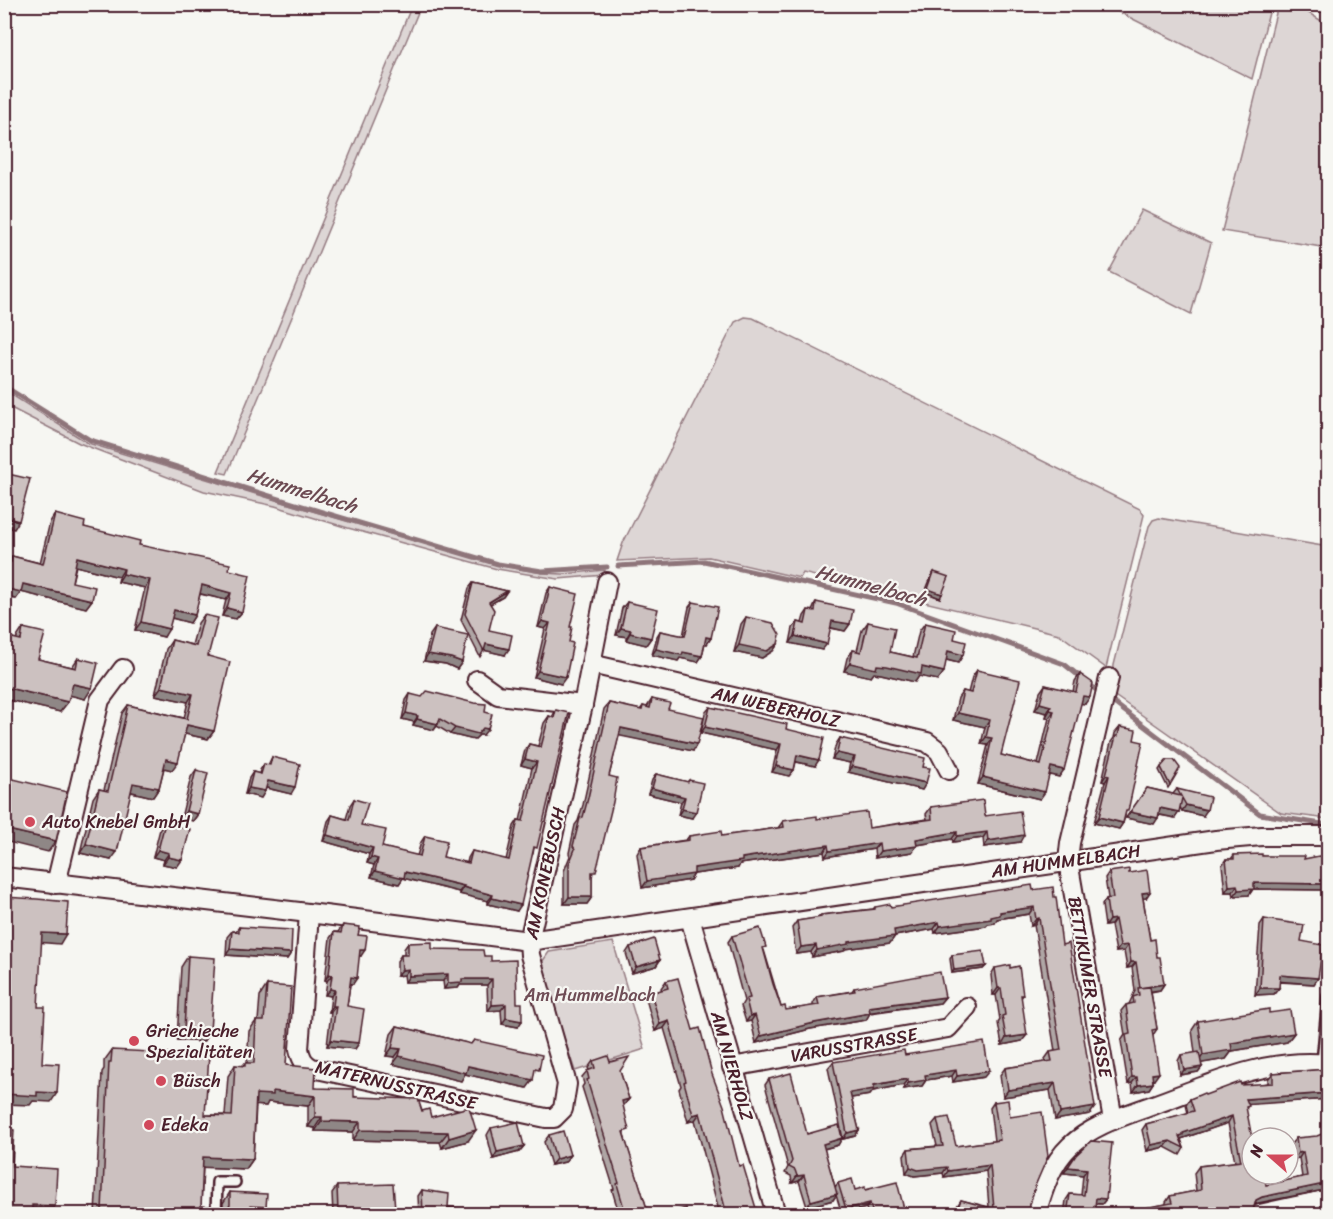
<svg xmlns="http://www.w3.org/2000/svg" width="1333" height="1219" font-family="Sriracha,sans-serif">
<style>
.green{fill:#ddd6d5;stroke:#947a80;stroke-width:1.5}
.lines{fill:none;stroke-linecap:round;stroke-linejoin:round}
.stream{stroke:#8e747a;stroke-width:5}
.service-casing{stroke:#4a1f2b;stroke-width:14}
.minor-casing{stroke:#4a1f2b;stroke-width:22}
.service{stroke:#f6f6f2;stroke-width:9}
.minor{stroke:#f6f6f2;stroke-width:18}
.wall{fill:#afa6a5;stroke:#4a1f2b;stroke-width:1.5}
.shaded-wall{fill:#8f8786;stroke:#4a1f2b;stroke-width:1.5}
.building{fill:#ccc1c0;stroke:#4a1f2b;stroke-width:1.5}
.poi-dot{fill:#d1495b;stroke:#f6f6f2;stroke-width:2}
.labels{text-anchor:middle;stroke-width:4.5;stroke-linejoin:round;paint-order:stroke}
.street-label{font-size:18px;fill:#4a1f2b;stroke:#f6f6f2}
.poi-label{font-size:18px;fill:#4a1f2b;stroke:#f6f6f2;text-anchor:start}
.park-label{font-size:18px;fill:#6f4d56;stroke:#f6f6f2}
.water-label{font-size:20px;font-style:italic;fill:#6c4a52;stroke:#f6f6f2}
</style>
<rect width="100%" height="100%" fill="#f6f6f2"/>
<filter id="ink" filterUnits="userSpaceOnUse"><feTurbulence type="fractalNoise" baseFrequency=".0167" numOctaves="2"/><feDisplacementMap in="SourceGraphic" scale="12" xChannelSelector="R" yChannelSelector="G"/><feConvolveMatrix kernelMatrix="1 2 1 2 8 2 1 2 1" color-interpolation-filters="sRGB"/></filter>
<g filter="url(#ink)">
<g class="green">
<polygon points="412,5 421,5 227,474 218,472"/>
<polygon points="1105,5 1271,4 1271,5 1252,79"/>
<polygon points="1278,5 1296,5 1328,25 1328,248 1222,231"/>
<polygon points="1142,210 1211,243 1191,314 1109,272"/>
<polygon points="745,317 753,318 1140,509 1144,515 1106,668 1059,634 803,573 800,578 709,557 617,561 623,543 735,322"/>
<polygon points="4,390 88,443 292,505 498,565 542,573 563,574 605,570 604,575 558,579 497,569 348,528 275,506 204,491 79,443 5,405"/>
<polygon points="1159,518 1328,547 1328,819 1281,813 1112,694 1114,665 1149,526 1153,520"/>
<polygon points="613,942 645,1049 575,1071 540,965 549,952"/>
</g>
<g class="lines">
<g class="stream">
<polyline points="4,386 90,440 292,503 498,564 542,571 607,567"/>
<polyline points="618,566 704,561 896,603 1064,664 1100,693"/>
<polyline points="1110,700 1260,814 1328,825"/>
</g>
<defs>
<g id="service">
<polyline points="1322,1063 1328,997"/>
<polyline points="216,1214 217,1182 235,1182"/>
</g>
<g id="minor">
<polyline points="591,664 927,742 939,751 949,770"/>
<polyline points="1109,678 1070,843 1068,861 1113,1120"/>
<polyline points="477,680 498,695 583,705"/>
<polyline points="4,877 325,915 529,941 1216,840 1262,836 1328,836"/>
<polyline points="56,884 100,700 123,669"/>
<path d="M309 914 299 1049C301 1058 303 1063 312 1068L546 1118H554L563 1109 567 1084 530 955 529 941 583 705 607 582"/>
<polyline points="690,918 776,1214"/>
<polyline points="732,1067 948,1028 967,1007"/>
<path d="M1036 1214C1043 1190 1051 1164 1070 1146 1093 1124 1127 1115 1156 1104 1210 1084 1269 1057 1328 1064"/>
<polyline points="1260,1214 1328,1199"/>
</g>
</defs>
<use href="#service" class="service-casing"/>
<use href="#minor" class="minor-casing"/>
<use href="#service" class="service"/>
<use href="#minor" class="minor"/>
</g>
<g class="wall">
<polygon points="1302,4 1329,4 1329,17 1315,7 1312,11"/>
<polygon points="55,514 84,527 139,545 229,570 242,612 236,619 222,616 226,600 200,594 195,615 190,623 172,618 164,637 135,630 145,588 118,582 119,577 76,566 72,582 92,600 86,608 21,592 16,599 4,597 4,560 9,561 12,556 40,563 50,522"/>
<polygon points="934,572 940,598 925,592 932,575"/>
<polygon points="473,583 507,591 503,597 490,604 489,630 505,655 484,650 480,657 461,620 469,588"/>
<polygon points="550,587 570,627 569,642 561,684 534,677 545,629 538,627 546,593"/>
<polygon points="627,602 651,638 646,645 626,640 627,637 616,635 622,608"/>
<polygon points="693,602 711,638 707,644 705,643 702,656 698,662 680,658 678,661 652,655 657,636 660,631 683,636 689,607"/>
<polygon points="816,602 850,624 845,631 830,628 822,650 790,643 793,628 798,622 802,623 804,616 808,610 812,611"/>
<polygon points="204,615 208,656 214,731 208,739 185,734 172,770 164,768 159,788 153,797 131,792 111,860 80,853 93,798 99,789 104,790 122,713 128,705 184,718 188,702 155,695 166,649 172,640 192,645 198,623"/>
<polygon points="746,617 778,644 773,651 762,658 734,652 741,624"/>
<polygon points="868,622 890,652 913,657 919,631 925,623 954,639 963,655 958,663 946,660 938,680 919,676 915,682 881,674 874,673 871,677 844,671 847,658 853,650 857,651 862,630"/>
<polygon points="23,628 38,659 72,667 78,658 85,699 70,695 68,702 60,712 4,699 4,636 16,639"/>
<polygon points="435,628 462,662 457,669 446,664 424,661 430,635"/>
<polygon points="977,670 1001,755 1038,764 1049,718 1046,717 1047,713 1035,710 1040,692 1045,685 1073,692 1075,681 1080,674 1085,704 1081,703 1059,777 1049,775 1040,799 978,784 988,745 981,744 985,727 953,720 958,698 963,691 968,693 972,677"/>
<polygon points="410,694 483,735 479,735 474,740 450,734 437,726 434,730 413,725 414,722 402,719 406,700"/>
<polygon points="652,699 668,709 693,751 619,735 609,776 592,878 592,897 587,904 564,904 564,871 570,856 569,853 575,825 578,821 583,805 604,709 609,703 640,710 643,706 647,707"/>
<polygon points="710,707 786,729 815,766 796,762 794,770 789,776 772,772 777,750 701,733 705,713"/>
<polygon points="556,710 533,854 532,854 517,911 488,904 488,901 459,894 459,892 403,878 399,884 371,877 374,865 367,863 369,854 323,841 328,821 332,815 346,819 350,805 354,799 361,825 382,847 417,856 421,842 425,836 443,857 467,863 468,858 472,851 506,860 514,826 518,820 520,821 532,768 521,765 525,750 529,744 538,746 544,723 549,716 552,717"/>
<polygon points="1120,727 1134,740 1125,816 1123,823 1119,829 1094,823 1105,782 1102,781 1111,742 1114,738 1115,733"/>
<polygon points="840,738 923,767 926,783 922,790 848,772 850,763 832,759 836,744"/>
<polygon points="272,757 291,794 266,788 265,791 261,798 245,794 249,778 253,772 259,774 260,770 264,764 268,765"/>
<polygon points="1161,767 1170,785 1168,788 1159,770"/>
<polygon points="196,770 198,814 193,821 181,818 191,777"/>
<polygon points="656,774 687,782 689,780 692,818 678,815 681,802 648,794 652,780"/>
<polygon points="1147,788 1173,794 1177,789 1203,816 1182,811 1180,807 1179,812 1175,818 1159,815 1154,824 1126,818"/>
<polygon points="931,807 985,816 1020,842 984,847 983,838 953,842 952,839 917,845 912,852 875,858 874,849 825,857 824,852 740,864 738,868 694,874 690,880 642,888 637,854 641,847 686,840 689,836 722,836 778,828 783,821 817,819 869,828 927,819 926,814"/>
<polygon points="165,823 177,867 163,864 164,860 153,857 160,829"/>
<polygon points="1234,855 1262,856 1304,859 1329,857 1329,890 1253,889 1249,895 1234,896 1233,892 1225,892 1222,865 1226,859 1231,859"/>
<polygon points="1109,872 1129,873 1146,898 1143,898 1150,940 1157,957 1164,984 1160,990 1151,992 1157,1029 1153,1035 1154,1080 1153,1080 1153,1083 1149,1089 1133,1092 1132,1083 1128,1084 1121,1041 1125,1035 1121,1011 1126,1005 1129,1004 1135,991 1132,967 1127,968 1124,951 1116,952 1111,925 1105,926 1102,905 1106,899 1108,898 1105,878"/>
<polygon points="1033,890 1062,945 1090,1114 1055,1120 1050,1090 1003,1097 1000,1075 1005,1068 1046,1062 1045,1059 1050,1052 1055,1051 1034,925 1031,926 1029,914 997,919 995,923 988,924 986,926 935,933 934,929 895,936 890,943 845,949 844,951 812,957 811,952 796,954 792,928 797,921 818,918 821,915 873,909 875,907 891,907"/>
<polygon points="1264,919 1301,941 1318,978 1314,984 1279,982 1279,988 1274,994 1255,995 1260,925"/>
<polygon points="343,925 358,935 361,956 359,956 353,984 350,984 347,1006 359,1043 355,1049 327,1046 331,1012 329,1012 331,996 325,995 327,981 325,980 330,938 334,932 338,932"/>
<polygon points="239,927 291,953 287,959 226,955 227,937 232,931 236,931"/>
<polygon points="732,936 764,950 781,1007 786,1010 813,1006 813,1004 817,997 852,991 854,988 945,997 940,1003 870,1013 866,1020 810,1029 756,1043 751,1021 746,1022 741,1006 744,1001 728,942"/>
<polygon points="408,943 432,949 484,956 491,961 518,1027 502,1024 501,1010 488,1011 487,985 460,985 458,988 444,989 443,981 405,982 404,975 397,976 397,961 401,955 404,955 404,949"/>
<polygon points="630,947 660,960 656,966 632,973 626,953"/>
<polygon points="952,955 986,966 983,969 952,973 950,959"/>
<polygon points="188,956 210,1031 203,1042 177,1040 181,967"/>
<polygon points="995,968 1010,968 1023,995 1021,998 1022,1041 1002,1045 998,1023 1000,1020 996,995 993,995 991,975"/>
<polygon points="666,981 693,1030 739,1166 758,1215 720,1215 695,1120 688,1122 679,1089 681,1086 664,1028 655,1031 646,999 651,993 662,990 661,988"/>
<polygon points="267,985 286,1065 315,1088 422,1111 468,1141 442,1148 440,1142 353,1140 353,1132 315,1131 315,1128 308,1127 308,1106 268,1102 266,1106 256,1105 253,1159 246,1169 203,1167 201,1206 223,1210 223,1203 230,1192 261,1215 95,1215 102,1072 104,1069 104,1061 112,1050 205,1115 225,1115 228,1076 235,1065 242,1066 245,1063 247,1063 249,1031 256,1021 258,1021 260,996"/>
<polygon points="1269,1013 1294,1033 1287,1042 1232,1051 1226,1059 1201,1063 1202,1067 1198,1072 1180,1075 1178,1061 1181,1055 1195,1053 1192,1030 1198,1021"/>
<polygon points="397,1026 471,1044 474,1040 533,1077 527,1088 465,1074 461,1081 393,1064 395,1057 386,1056 391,1034"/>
<polygon points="905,1055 984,1077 953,1082 952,1076 926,1080 922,1086 904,1089 903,1085 873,1091 870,1095 851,1098 859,1130 855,1136 843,1139 828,1068 833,1062"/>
<polygon points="593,1061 610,1062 620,1071 629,1099 624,1105 623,1106 624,1136 649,1215 618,1210 612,1190 614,1189 582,1087 584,1084 582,1077 587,1071 589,1070 588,1068"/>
<polygon points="1329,1069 1329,1099 1248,1104 1246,1110 1252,1174 1266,1185 1302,1177 1299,1158 1293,1159 1291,1144 1296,1138 1329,1189 1258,1203 1255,1204 1253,1210 1256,1215 1140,1215 1145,1208 1166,1204 1166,1202 1170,1196 1196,1191 1194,1173 1199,1166 1235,1162 1228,1123 1181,1139 1184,1148 1180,1155 1165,1147 1147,1151 1142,1130 1146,1124 1188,1113 1186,1105 1190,1099 1268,1083 1268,1079 1273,1073"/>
<polygon points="769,1079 807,1134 842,1138 838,1145 824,1149 835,1187 838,1183 855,1190 865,1190 904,1209 901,1215 868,1215 866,1208 842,1214 836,1195 833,1200 807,1207 799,1181 792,1183 791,1176 785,1173 788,1167 765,1085"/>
<polygon points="994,1102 1010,1117 1035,1186 1027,1215 953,1215 957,1206 961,1200 989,1207 986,1171 944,1177 943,1173 914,1176 906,1173 904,1155 908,1149 937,1146 932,1125 937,1119 956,1146 994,1141 990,1108"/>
<polygon points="491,1128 524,1146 519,1152 493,1159 487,1135"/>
<polygon points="549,1135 565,1162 551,1165 544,1142"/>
<polygon points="1091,1141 1106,1199 1102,1204 1095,1204 1094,1215 1064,1215 1066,1200 1070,1194 1081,1195 1083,1175 1064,1173 1076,1155"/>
<polygon points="337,1186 391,1215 333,1215 332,1193"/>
<polygon points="422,1190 448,1207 477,1215 419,1215 418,1196"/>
</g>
<g class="shaded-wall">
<polygon points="4,517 19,521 14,529 4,526"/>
<polygon points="77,557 124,569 119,577 72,565"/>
<polygon points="123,574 150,580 145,588 118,582"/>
<polygon points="23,584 92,600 86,608 21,592 16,599 4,597 4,588"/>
<polygon points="202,585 231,593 226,600 197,593"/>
<polygon points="928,589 942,594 940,598 925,592"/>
<polygon points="507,591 503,597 485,607 489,602"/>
<polygon points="227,608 242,612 236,619 222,616"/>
<polygon points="174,610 195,615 190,623 168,617"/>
<polygon points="542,621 550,623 545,629 538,627"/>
<polygon points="832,621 850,624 845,631 828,627"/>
<polygon points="141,622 169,629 164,637 135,630"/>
<polygon points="621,628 631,630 627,637 616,635"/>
<polygon points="630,633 651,638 646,645 626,640"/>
<polygon points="795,636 827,644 822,650 790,643"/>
<polygon points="706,637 711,638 707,644 702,643"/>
<polygon points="486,644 509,649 505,655 483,650"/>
<polygon points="778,644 773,651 762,658 734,652 739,645"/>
<polygon points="656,649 683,652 702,656 698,662 680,658 678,661 652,655"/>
<polygon points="948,651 963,655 958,663 943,659"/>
<polygon points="428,654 451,658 462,662 457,669 446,664 424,661"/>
<polygon points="850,663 922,667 944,672 938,680 919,676 915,682 881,674 874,673 871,677 844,671"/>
<polygon points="538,671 566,677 561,684 534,677"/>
<polygon points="73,684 92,688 85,699 65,694"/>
<polygon points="4,687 68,702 60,712 4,699"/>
<polygon points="161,687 193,694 188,702 155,695"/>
<polygon points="1083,696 1090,697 1085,704 1078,703"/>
<polygon points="1040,703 1051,706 1047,713 1035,710"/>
<polygon points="1050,710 1054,711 1049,718 1046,717"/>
<polygon points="406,713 418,716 414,722 402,719"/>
<polygon points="958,713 990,720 985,727 953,720"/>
<polygon points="417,719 438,724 434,730 413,725"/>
<polygon points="187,725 214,731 208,739 181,733"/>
<polygon points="705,727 781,744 777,750 701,733"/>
<polygon points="455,728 483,728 488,729 483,735 479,735 474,740 450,734"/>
<polygon points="621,728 697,744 693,751 616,735"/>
<polygon points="986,737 992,738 988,745 981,744"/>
<polygon points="837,753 855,757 850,763 832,759"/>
<polygon points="797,755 819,760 815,766 793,761"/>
<polygon points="166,759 178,762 172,770 160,767"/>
<polygon points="525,759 537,762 532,768 521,765"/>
<polygon points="776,766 794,770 789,776 772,772"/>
<polygon points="852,766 926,783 922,790 848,772"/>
<polygon points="1051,767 1064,770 1059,777 1047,774"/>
<polygon points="1106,775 1109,776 1105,782 1102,781"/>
<polygon points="983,777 1045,792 1040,799 978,784"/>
<polygon points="268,781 295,787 291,794 263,787"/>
<polygon points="133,783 159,788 153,797 128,791"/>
<polygon points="249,788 265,791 261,798 245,794"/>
<polygon points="652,788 685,797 681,802 648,794"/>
<polygon points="1186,805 1207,810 1203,816 1182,811"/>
<polygon points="1160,808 1179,812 1175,818 1156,814"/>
<polygon points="682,809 696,812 692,818 678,815"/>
<polygon points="186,811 198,814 193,821 181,818"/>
<polygon points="1130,812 1158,818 1154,824 1126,818"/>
<polygon points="1099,817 1123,823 1119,829 1094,823"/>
<polygon points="4,829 56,841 48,852 4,841"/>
<polygon points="957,832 952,839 911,846 916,839"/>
<polygon points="987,832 983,838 953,842 957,836"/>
<polygon points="327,835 373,848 369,854 323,841"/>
<polygon points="1024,835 1020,842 984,847 988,841"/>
<polygon points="879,843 874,849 825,857 829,851"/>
<polygon points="86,844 117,852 111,860 80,853"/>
<polygon points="828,845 824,852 740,864 738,868 694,874 690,880 642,888 647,881 694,868 742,858"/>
<polygon points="917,846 912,852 875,858 880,851"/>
<polygon points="158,850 169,853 164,860 153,857"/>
<polygon points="168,857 182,860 177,867 163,864"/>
<polygon points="371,857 378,859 374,865 367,863"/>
<polygon points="375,871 405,872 464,886 459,892 403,878 399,884 371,877"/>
<polygon points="1254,883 1329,884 1329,890 1253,889 1249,895 1234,896 1238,890"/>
<polygon points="1237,885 1233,892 1225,892 1229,886"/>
<polygon points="463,887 493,895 488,901 459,894"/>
<polygon points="1150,892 1146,898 1138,899 1142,893"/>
<polygon points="569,897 592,897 587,904 564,904"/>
<polygon points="492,898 521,905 517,911 488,904"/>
<polygon points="1034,907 1029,914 997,919 995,923 988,924 986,926 935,933 940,926 991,917 1000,912"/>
<polygon points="1039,918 1034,925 1031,926 1036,919"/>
<polygon points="1115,919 1111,925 1105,926 1109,920"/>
<polygon points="939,922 934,929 894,936 895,936 890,943 845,949 844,951 812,957 817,950 894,930"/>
<polygon points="42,933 66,934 60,944 36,942"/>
<polygon points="816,945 811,952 796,954 801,947"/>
<polygon points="1128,945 1124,951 1116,952 1120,946"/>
<polygon points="230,949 291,953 287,959 226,955"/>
<polygon points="360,950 365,950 361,956 356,956"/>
<polygon points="660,960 656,966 632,973 636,967"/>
<polygon points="1131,962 1136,962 1132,967 1127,968"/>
<polygon points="986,966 983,969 952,973 954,970"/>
<polygon points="409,969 404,975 397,976 402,970"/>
<polygon points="329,974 332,975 327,981 325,980"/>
<polygon points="448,974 443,981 405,982 409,976"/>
<polygon points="1280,975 1318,978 1314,984 1275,981"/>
<polygon points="351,977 357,978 353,984 347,983"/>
<polygon points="462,979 492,979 487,985 460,985 458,988 444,989 448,983"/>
<polygon points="1164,984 1160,990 1139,993 1140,988"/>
<polygon points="998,988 1001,988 996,995 993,995"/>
<polygon points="1260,988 1279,988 1274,994 1255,995"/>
<polygon points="330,989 335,990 331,996 325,995"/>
<polygon points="945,997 940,1003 865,1013 869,1007"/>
<polygon points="506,1004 501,1010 488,1011 492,1005"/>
<polygon points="333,1006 336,1006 331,1012 329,1012"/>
<polygon points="870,1013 866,1020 810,1029 756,1043 761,1036 814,1023"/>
<polygon points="755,1015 751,1021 746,1022 750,1016"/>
<polygon points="506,1018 522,1021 518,1027 502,1024"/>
<polygon points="669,1021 664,1028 655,1031 660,1024"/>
<polygon points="184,1030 210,1031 203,1042 177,1040"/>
<polygon points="1294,1033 1287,1042 1232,1051 1226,1059 1197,1064 1203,1055 1231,1043"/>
<polygon points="1027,1035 1022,1041 1002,1045 1006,1038"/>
<polygon points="331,1040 359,1043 355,1049 327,1046"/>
<polygon points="392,1048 401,1049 395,1057 386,1056"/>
<polygon points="399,1056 468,1066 533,1080 527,1088 465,1074 461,1081 393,1064"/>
<polygon points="1202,1067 1198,1072 1180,1075 1184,1070"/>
<polygon points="956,1070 952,1076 926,1080 922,1086 904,1089 908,1083 925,1075"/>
<polygon points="989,1071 984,1077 953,1082 957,1076"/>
<polygon points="1159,1073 1154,1080 1147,1081 1152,1074"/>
<polygon points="1132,1077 1137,1077 1132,1083 1128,1084"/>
<polygon points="908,1079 903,1085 873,1091 870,1095 845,1099 850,1093 874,1085"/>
<polygon points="1055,1083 1050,1090 1003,1097 1008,1090"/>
<polygon points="1153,1083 1149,1089 1133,1092 1138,1085"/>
<polygon points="273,1091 315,1096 308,1106 268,1102 266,1106 249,1105 256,1094"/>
<polygon points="37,1092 57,1093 51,1102 33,1101 30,1105 4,1104 4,1094"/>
<polygon points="1329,1093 1329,1099 1242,1105 1246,1099"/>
<polygon points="629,1099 624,1105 617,1108 622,1101"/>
<polygon points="1095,1107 1090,1114 1055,1120 1060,1113"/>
<polygon points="700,1113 695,1120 688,1122 693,1115"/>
<polygon points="1232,1116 1228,1123 1181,1139 1179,1142 1175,1143 1183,1133"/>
<polygon points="315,1117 322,1117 315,1128 308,1127"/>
<polygon points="322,1121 360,1122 353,1132 315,1131"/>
<polygon points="360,1130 448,1132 440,1142 353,1140"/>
<polygon points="476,1130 468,1141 442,1148 449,1138"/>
<polygon points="859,1130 855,1136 843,1139 847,1133"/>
<polygon points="842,1138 838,1145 819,1150 823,1144"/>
<polygon points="1170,1141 1165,1147 1147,1151 1151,1145"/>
<polygon points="524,1146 519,1152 493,1159 497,1152"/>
<polygon points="1303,1152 1299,1158 1293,1159 1298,1153"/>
<polygon points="570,1155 565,1162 551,1165 556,1159"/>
<polygon points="203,1157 253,1159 246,1169 196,1167"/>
<polygon points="990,1165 986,1171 944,1177 948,1171"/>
<polygon points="910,1167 947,1167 943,1173 914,1176 906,1173"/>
<polygon points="1068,1167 1087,1169 1083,1175 1064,1173"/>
<polygon points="804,1175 799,1181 792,1183 797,1176"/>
<polygon points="1329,1183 1329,1189 1258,1203 1252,1206 1256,1200 1262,1197"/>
<polygon points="837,1194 833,1200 807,1207 811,1201"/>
<polygon points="1096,1198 1106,1199 1102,1204 1092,1203"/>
<polygon points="870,1203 866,1208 842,1214 846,1209"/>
<polygon points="32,1205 55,1206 49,1215 25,1215"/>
<polygon points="250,1206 266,1207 261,1215 244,1215"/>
<polygon points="395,1209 391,1215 336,1215 338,1212"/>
<polygon points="904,1209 901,1215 883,1215"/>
<polygon points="102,1210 171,1213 170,1215 99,1215"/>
</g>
<g class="building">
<polygon points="4,473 30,479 19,521 4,517"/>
<polygon points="55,514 85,522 84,527 140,541 139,545 230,564 229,570 250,575 242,612 227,608 231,593 202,585 195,615 174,610 169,629 141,622 150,580 123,574 124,569 77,557 72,582 95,587 92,600 23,584 21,592 4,588 4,560 11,562 12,556 43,564"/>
<polygon points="934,572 949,577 942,594 928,589"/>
<polygon points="473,583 507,591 489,602 494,610 489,630 512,635 509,649 486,644 484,651 465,614"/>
<polygon points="550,587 578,594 570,627 572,627 569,642 573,643 566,677 538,671 550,623 542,621"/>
<polygon points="627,602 658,609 651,638 630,633 631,630 621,628"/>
<polygon points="693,602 718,607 711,638 706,637 702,656 683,652 682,655 656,649 660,631 685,636"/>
<polygon points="816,602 853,610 850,624 832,621 827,644 795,636 798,622 805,624 808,610 815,611"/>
<polygon points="204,615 218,618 208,656 230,662 214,731 187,725 178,762 166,759 159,788 133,783 117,852 86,844 99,789 108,791 128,705 187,719 193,694 161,687 172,640 196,646"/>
<polygon points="746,617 773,623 780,635 778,644 767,651 739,645"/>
<polygon points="868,622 895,628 890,652 917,658 925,623 956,630 954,639 966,642 963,655 948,651 944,672 922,667 921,674 887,666 877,665 876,669 850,663 853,650 861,652"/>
<polygon points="23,628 45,633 38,659 76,668 78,658 98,663 92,688 73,684 68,702 4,687 4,636 21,640"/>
<polygon points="435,628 468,635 462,662 451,658 428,654"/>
<polygon points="977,670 1020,680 1001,755 1041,765 1054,711 1050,710 1051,706 1040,703 1045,685 1076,692 1080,674 1093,683 1090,697 1083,696 1064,770 1051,767 1045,792 983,777 992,738 986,737 990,720 958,713 963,691 971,693"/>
<polygon points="427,691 474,703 486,704 485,712 492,714 488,729 483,728 478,734 455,728 440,719 438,724 417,719 418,716 406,713 410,694 422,697"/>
<polygon points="652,699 670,703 668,709 704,717 697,744 621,728 609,776 617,778 613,802 596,872 592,872 592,897 569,897 569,864 575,849 573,846 580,818 583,817 588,798 609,703 642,710 643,706 650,708"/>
<polygon points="710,707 787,724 786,729 824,738 819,760 797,755 794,770 776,766 781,744 705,727"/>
<polygon points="556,710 569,713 537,848 534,847 521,905 492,898 493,895 463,887 464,886 405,872 404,878 375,871 378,859 371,857 373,848 327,835 332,815 349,820 354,799 368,803 361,825 386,830 382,847 420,856 425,836 447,841 443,857 469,863 472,851 509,860 518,820 523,821 537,762 525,759 529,744 541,747 549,716 554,718"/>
<polygon points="1120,727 1136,730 1134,740 1143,742 1128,811 1126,811 1123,823 1099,817 1109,776 1106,775 1116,736 1118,736"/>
<polygon points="840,738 925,758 923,767 930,768 926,783 852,766 855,757 837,753"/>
<polygon points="272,757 300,764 295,787 268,781 265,791 249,788 253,772 261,774 264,764 270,765"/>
<polygon points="1167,760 1174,760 1180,768 1170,785 1161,767"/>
<polygon points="4,767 11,768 9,778 67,792 56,841 4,829"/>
<polygon points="196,770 208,773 198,814 186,811"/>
<polygon points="656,774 688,782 689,780 703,783 696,812 682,809 685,797 652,788"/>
<polygon points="1147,788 1181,796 1177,789 1210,797 1207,810 1186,805 1182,798 1179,812 1160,808 1158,818 1130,812"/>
<polygon points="983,800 985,816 1020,811 1024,835 988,841 987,832 957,836 957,832 916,839 917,846 880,851 879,843 829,851 828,845 742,858 742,861 694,868 694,874 647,881 641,847 689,840 689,836 721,831 722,836 784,827 783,821 817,816 817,819 867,812 869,828 932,819 931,807"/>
<polygon points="165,823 190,829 182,860 168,857 169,853 158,850"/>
<polygon points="1262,854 1262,856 1305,856 1304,859 1319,856 1329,857 1329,884 1254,883 1254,889 1238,890 1237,885 1229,886 1226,859 1234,859 1234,855"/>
<polygon points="1129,869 1129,873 1147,870 1150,892 1142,893 1150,940 1155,939 1157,957 1160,957 1164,984 1140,988 1136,962 1131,962 1128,945 1120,946 1115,919 1109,920 1106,899 1113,898 1109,872"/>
<polygon points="1032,885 1033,890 1053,887 1054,897 1056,897 1062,945 1069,943 1095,1107 1060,1113 1055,1083 1008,1090 1005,1068 1052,1061 1050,1052 1061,1050 1039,918 1036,919 1034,907 1000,912 1000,915 991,917 991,919 940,926 939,922 894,930 895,936 849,942 849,944 817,950 816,945 801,947 797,921 821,917 821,915 875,909 875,907 890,904 891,907"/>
<polygon points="4,897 37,899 68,902 66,934 42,933 38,1007 45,1007 42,1063 59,1064 57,1093 37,1092 37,1096 4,1094"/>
<polygon points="1264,919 1304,925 1301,941 1323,945 1318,978 1280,975 1279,988 1260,988"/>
<polygon points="343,925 360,927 358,935 367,936 365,950 360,950 357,978 351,977 347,1006 364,1009 359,1043 331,1040 336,1006 333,1006 335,990 330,989 332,975 329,974 334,932 341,933"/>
<polygon points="239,927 292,930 291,953 230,949 232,931 239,932"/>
<polygon points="760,928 766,947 763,948 773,984 781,1007 785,1006 786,1010 819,1005 817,997 855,991 854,988 940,972 945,997 869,1007 870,1013 814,1023 761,1036 755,1015 750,1016 746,999 750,998 732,936"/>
<polygon points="654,939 660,960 636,967 630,947"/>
<polygon points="432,942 432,949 483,950 484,956 491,956 491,961 516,960 517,1003 522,1003 522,1021 506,1018 506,1004 492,1005 492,979 462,979 462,982 448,983 448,974 409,976 409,969 402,970 401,955 408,955 408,943"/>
<polygon points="983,951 986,966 954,970 952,955"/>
<polygon points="188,956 215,958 210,1031 184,1030"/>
<polygon points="1010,965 1010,968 1019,966 1023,995 1021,995 1027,1035 1006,1038 1002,1016 1005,1015 1001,988 998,988 995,968"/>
<polygon points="678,978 693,1030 700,1028 712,1074 724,1106 739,1166 743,1165 758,1215 727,1215 700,1113 693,1115 684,1082 686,1081 669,1021 660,1024 651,993 668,988 666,981"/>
<polygon points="267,985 291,987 286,1065 316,1068 315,1088 354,1089 354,1097 418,1099 422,1111 429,1109 431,1117 469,1107 476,1130 449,1138 448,1132 360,1130 360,1122 322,1121 322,1117 315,1117 315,1096 273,1091 273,1095 256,1094 253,1159 203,1157 201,1206 217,1207 220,1210 226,1210 230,1205 230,1192 267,1194 266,1207 250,1206 249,1215 171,1215 171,1213 102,1210 109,1062 111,1062 112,1050 209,1055 205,1115 232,1116 235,1065 245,1066 245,1063 254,1063 256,1021 264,1021"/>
<polygon points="1150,987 1157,1029 1152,1030 1159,1073 1152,1074 1153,1083 1138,1085 1137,1077 1132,1077 1126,1035 1130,1034 1126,1005 1134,1003 1133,997 1139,995 1138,988"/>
<polygon points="1269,1009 1269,1013 1290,1010 1294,1033 1231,1043 1232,1050 1203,1055 1198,1021"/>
<polygon points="397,1026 471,1044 474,1040 542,1055 539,1070 535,1069 533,1080 468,1066 466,1073 399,1056 401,1049 392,1048"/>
<polygon points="984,1042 989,1071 957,1076 956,1070 925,1075 926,1080 908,1083 908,1079 874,1085 874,1089 850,1093 859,1130 847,1133 833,1062 904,1050 905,1055"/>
<polygon points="1199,1052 1202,1067 1184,1070 1181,1055"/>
<polygon points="608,1056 610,1062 629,1057 620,1071 629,1099 622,1101 629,1130 623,1132 649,1215 602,1215 624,1208 617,1184 619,1183 587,1080 589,1079 587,1071 595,1068 593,1061"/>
<polygon points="1329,1069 1329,1093 1246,1099 1249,1106 1246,1107 1252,1138 1252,1174 1264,1174 1266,1185 1307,1176 1303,1152 1298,1153 1296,1138 1317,1136 1329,1131 1329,1183 1262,1197 1256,1200 1253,1210 1256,1215 1146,1215 1145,1208 1172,1203 1170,1196 1201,1190 1199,1166 1241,1161 1232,1116 1183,1133 1183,1135 1179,1136 1184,1148 1170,1141 1151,1145 1146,1124 1194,1111 1190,1099 1204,1093 1205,1095 1240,1082 1241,1085 1273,1083 1273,1073"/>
<polygon points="791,1073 807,1134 839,1125 842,1138 823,1144 837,1194 811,1201 804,1175 797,1176 795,1170 789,1167 792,1161 769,1079"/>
<polygon points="1008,1100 1010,1117 1042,1112 1048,1156 1035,1186 1027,1215 964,1215 956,1212 961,1200 994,1209 990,1165 948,1171 947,1167 918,1170 910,1167 908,1149 943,1146 937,1119 949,1117 956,1146 1000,1140 994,1102"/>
<polygon points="518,1122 524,1146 497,1152 491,1128"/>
<polygon points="4,1129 14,1130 12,1166 57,1169 55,1206 32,1205 32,1215 4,1215"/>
<polygon points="563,1131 570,1155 556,1159 549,1135"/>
<polygon points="1091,1141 1112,1143 1106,1199 1096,1198 1094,1215 1067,1215 1070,1194 1084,1195 1087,1169 1068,1167 1076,1155"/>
<polygon points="852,1179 855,1190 865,1187 865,1190 897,1182 904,1209 883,1215 873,1215 870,1203 846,1209 838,1183"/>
<polygon points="393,1184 395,1209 338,1212 337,1186"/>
<polygon points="422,1190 449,1194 448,1207 477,1210 477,1215 423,1215"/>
<polygon points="1329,1205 1329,1215 1286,1215"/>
<polygon points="686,1208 688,1215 664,1215"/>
</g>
</g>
<g class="poi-dot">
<circle cx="30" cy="822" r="6"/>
<circle cx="134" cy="1041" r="6"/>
<circle cx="161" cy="1081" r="6"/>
<circle cx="149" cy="1125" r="6"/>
</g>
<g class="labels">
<g class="street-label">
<text transform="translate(776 707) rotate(13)" y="6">AM WEBERHOLZ</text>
<text transform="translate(1066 861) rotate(-8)" y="6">AM HUMMELBACH</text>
<text transform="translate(545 873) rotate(-78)" y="6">AM KONEBUSCH</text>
<text transform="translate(1090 987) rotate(80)" y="6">BETTIKUMER STRASSE</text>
<text transform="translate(854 1045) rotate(-10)" y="6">VARUSSTRASSE</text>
<text transform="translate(732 1066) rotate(74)" y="6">AM NIERHOLZ</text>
<text transform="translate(396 1085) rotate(13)" y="6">MATERNUSSTRASSE</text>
</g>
<g class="poi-label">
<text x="42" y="828">Auto Knebel GmbH</text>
<text x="146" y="1037">Griechieche<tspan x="146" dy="21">Spezialitäten</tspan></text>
<text x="173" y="1087">Büsch</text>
<text x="161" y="1131">Edeka</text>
</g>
<g class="park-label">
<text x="590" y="1001">Am Hummelbach</text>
</g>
<g class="water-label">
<text transform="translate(302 490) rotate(17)" y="7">Hummelbach</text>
<text transform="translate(871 585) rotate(15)" y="7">Hummelbach</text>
</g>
</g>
<rect width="1333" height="1219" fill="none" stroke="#f6f6f2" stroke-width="24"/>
<rect x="12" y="12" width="1309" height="1195" fill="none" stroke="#4a1f2b" stroke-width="2" filter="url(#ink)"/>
<g transform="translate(1270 1156) rotate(291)"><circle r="28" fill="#f6f6f2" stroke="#b1a0a2" stroke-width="1.5"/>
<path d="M0-4.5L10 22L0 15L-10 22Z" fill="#d1495b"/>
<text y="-9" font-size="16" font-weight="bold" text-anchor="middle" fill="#4a1f2b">N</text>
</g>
</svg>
